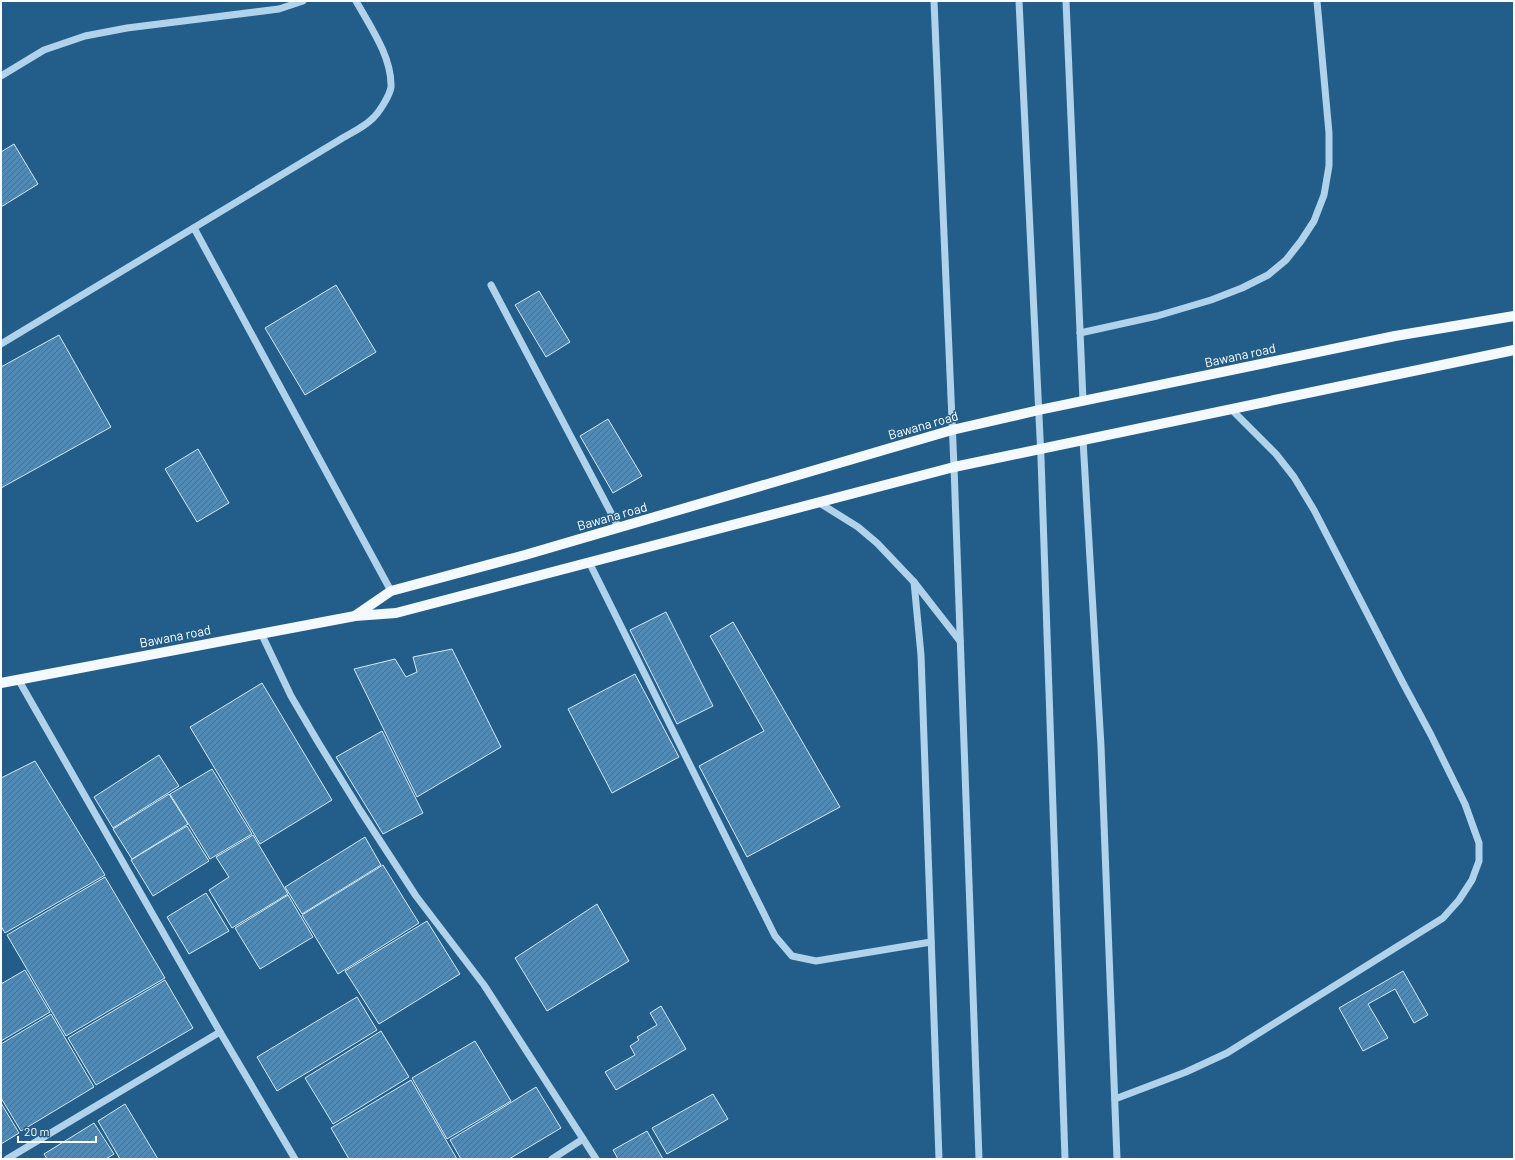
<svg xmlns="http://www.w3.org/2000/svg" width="1515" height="1160" font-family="Barlow,sans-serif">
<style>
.building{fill:url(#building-hatch);stroke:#d4e9f8}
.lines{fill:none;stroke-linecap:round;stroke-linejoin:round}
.minor{stroke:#b0d2ea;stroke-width:7}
.major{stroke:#f4f9fe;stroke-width:10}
.labels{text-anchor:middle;stroke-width:3;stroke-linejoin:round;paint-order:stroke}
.street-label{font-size:13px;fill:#fff;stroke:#235e8a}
</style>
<defs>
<pattern id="building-hatch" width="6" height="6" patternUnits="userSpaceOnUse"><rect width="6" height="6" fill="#5089b3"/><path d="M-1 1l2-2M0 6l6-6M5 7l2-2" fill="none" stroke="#4e718a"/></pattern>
</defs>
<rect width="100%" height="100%" fill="#235e8a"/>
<g class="building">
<polygon points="14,144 38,184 1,207 1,152"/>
<polygon points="336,285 376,352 305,395 265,328"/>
<polygon points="539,291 570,342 546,357 515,305"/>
<polygon points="59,335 111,427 1,488 1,367"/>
<polygon points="608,419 642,476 613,493 580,436"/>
<polygon points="198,449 229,503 197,522 165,469"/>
<polygon points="666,612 713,706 677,724 630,630"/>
<polygon points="733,622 840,807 747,857 699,766 764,731 710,636"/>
<polygon points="452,649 501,747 417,797 354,669 395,659 406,677 417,672 413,657"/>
<polygon points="635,674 679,757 612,793 568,709"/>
<polygon points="262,683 332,800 260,844 190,727"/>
<polygon points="382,731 423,813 383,834 336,757"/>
<polygon points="159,755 179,786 113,828 94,797"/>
<polygon points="35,761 105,875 5,933 1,926 1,778"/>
<polygon points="212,769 252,834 210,859 170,794"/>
<polygon points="169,794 188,824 132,859 113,829"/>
<polygon points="187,826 209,861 153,896 131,860"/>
<polygon points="253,835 288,894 232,928 209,890 229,877 216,857"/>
<polygon points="365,837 381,865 302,914 285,887"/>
<polygon points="383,865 419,923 338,974 302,915"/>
<polygon points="105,877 165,978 66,1036 7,935"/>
<polygon points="206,893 229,931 189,954 167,917"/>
<polygon points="288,895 313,937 260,969 235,928"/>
<polygon points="597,904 629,961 547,1011 515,958"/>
<polygon points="427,921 460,974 379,1024 345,971"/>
<polygon points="25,970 50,1012 1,1041 1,984"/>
<polygon points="1403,971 1428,1015 1414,1023 1395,989 1368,1004 1388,1038 1363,1051 1339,1008"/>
<polygon points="165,980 193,1028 96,1085 68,1038"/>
<polygon points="357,997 377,1030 277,1091 257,1057"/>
<polygon points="661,1006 686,1049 616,1090 605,1072 635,1055 630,1046 639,1040 637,1037 657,1025 650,1013"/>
<polygon points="51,1014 94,1087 21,1131 1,1098 1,1044"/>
<polygon points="381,1031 409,1077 333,1124 305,1078"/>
<polygon points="475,1041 511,1101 447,1139 412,1078"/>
<polygon points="411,1080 457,1159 349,1159 331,1128"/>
<polygon points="536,1087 561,1128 509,1159 461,1159 450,1140"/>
<polygon points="713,1094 728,1119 667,1154 652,1128"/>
<polygon points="1,1103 19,1133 1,1144"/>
<polygon points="125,1104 158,1159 120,1159 98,1121"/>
<polygon points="94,1123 114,1154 106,1159 47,1159 44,1154"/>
<polygon points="647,1131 663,1159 618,1159 613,1150"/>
</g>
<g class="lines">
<g class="minor">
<polyline points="934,1 954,467 979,1159"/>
<polyline points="1019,1 1041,458 1065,1159"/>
<polyline points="1066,1 1083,401"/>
<polyline points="1,76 44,50 85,36 127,28 279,9 303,1"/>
<polyline points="194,228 391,591"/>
<polyline points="491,285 619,528"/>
<polyline points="1080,333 1157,316 1211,300 1242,288 1268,275 1286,260 1301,241 1314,221 1324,195 1329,166 1329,133 1317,1"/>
<path d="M1 344 341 139C351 133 364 127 372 119 379 113 390 95 391 87 392 57 370 26 356 1"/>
<polyline points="1083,440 1101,746 1117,1159"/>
<polyline points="818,502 858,527 877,543 914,582 960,641"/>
<polyline points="589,562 775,936 792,956 816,961 931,942"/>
<polyline points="914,582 921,655 939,1159"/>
<polyline points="261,633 291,696 318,742 360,810 416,896 484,985 596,1159"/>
<polyline points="18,679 220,1032 295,1159"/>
<polyline points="1115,1099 1186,1072 1227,1053 1443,918 1459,900 1472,880 1479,861 1479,843 1465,804 1431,735 1403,683 1314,510 1294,477 1276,454 1231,409"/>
<polyline points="7,1159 220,1032"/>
<polyline points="552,1159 583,1139"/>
</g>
<g class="major">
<polyline points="356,615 391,591 525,555 952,430 1039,410 1395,336 1514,316"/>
<polyline points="1,683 355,616 396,613 954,467 1514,350"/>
</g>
</g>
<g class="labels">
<g class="street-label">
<text transform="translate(1240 355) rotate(-12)" y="5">Bawana road</text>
<text transform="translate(923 425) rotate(-16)" y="5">Bawana road</text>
<text transform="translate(612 516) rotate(-16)" y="5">Bawana road</text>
<text transform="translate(175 636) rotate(-11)" y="5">Bawana road</text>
</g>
</g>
<rect width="1515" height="1160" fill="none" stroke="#ffffff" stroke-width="4"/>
<path d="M18 1136v6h78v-6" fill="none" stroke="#ffffff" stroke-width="2"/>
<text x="24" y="1136" font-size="12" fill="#ffffff" stroke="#235e8a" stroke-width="3" paint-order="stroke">20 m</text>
</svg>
